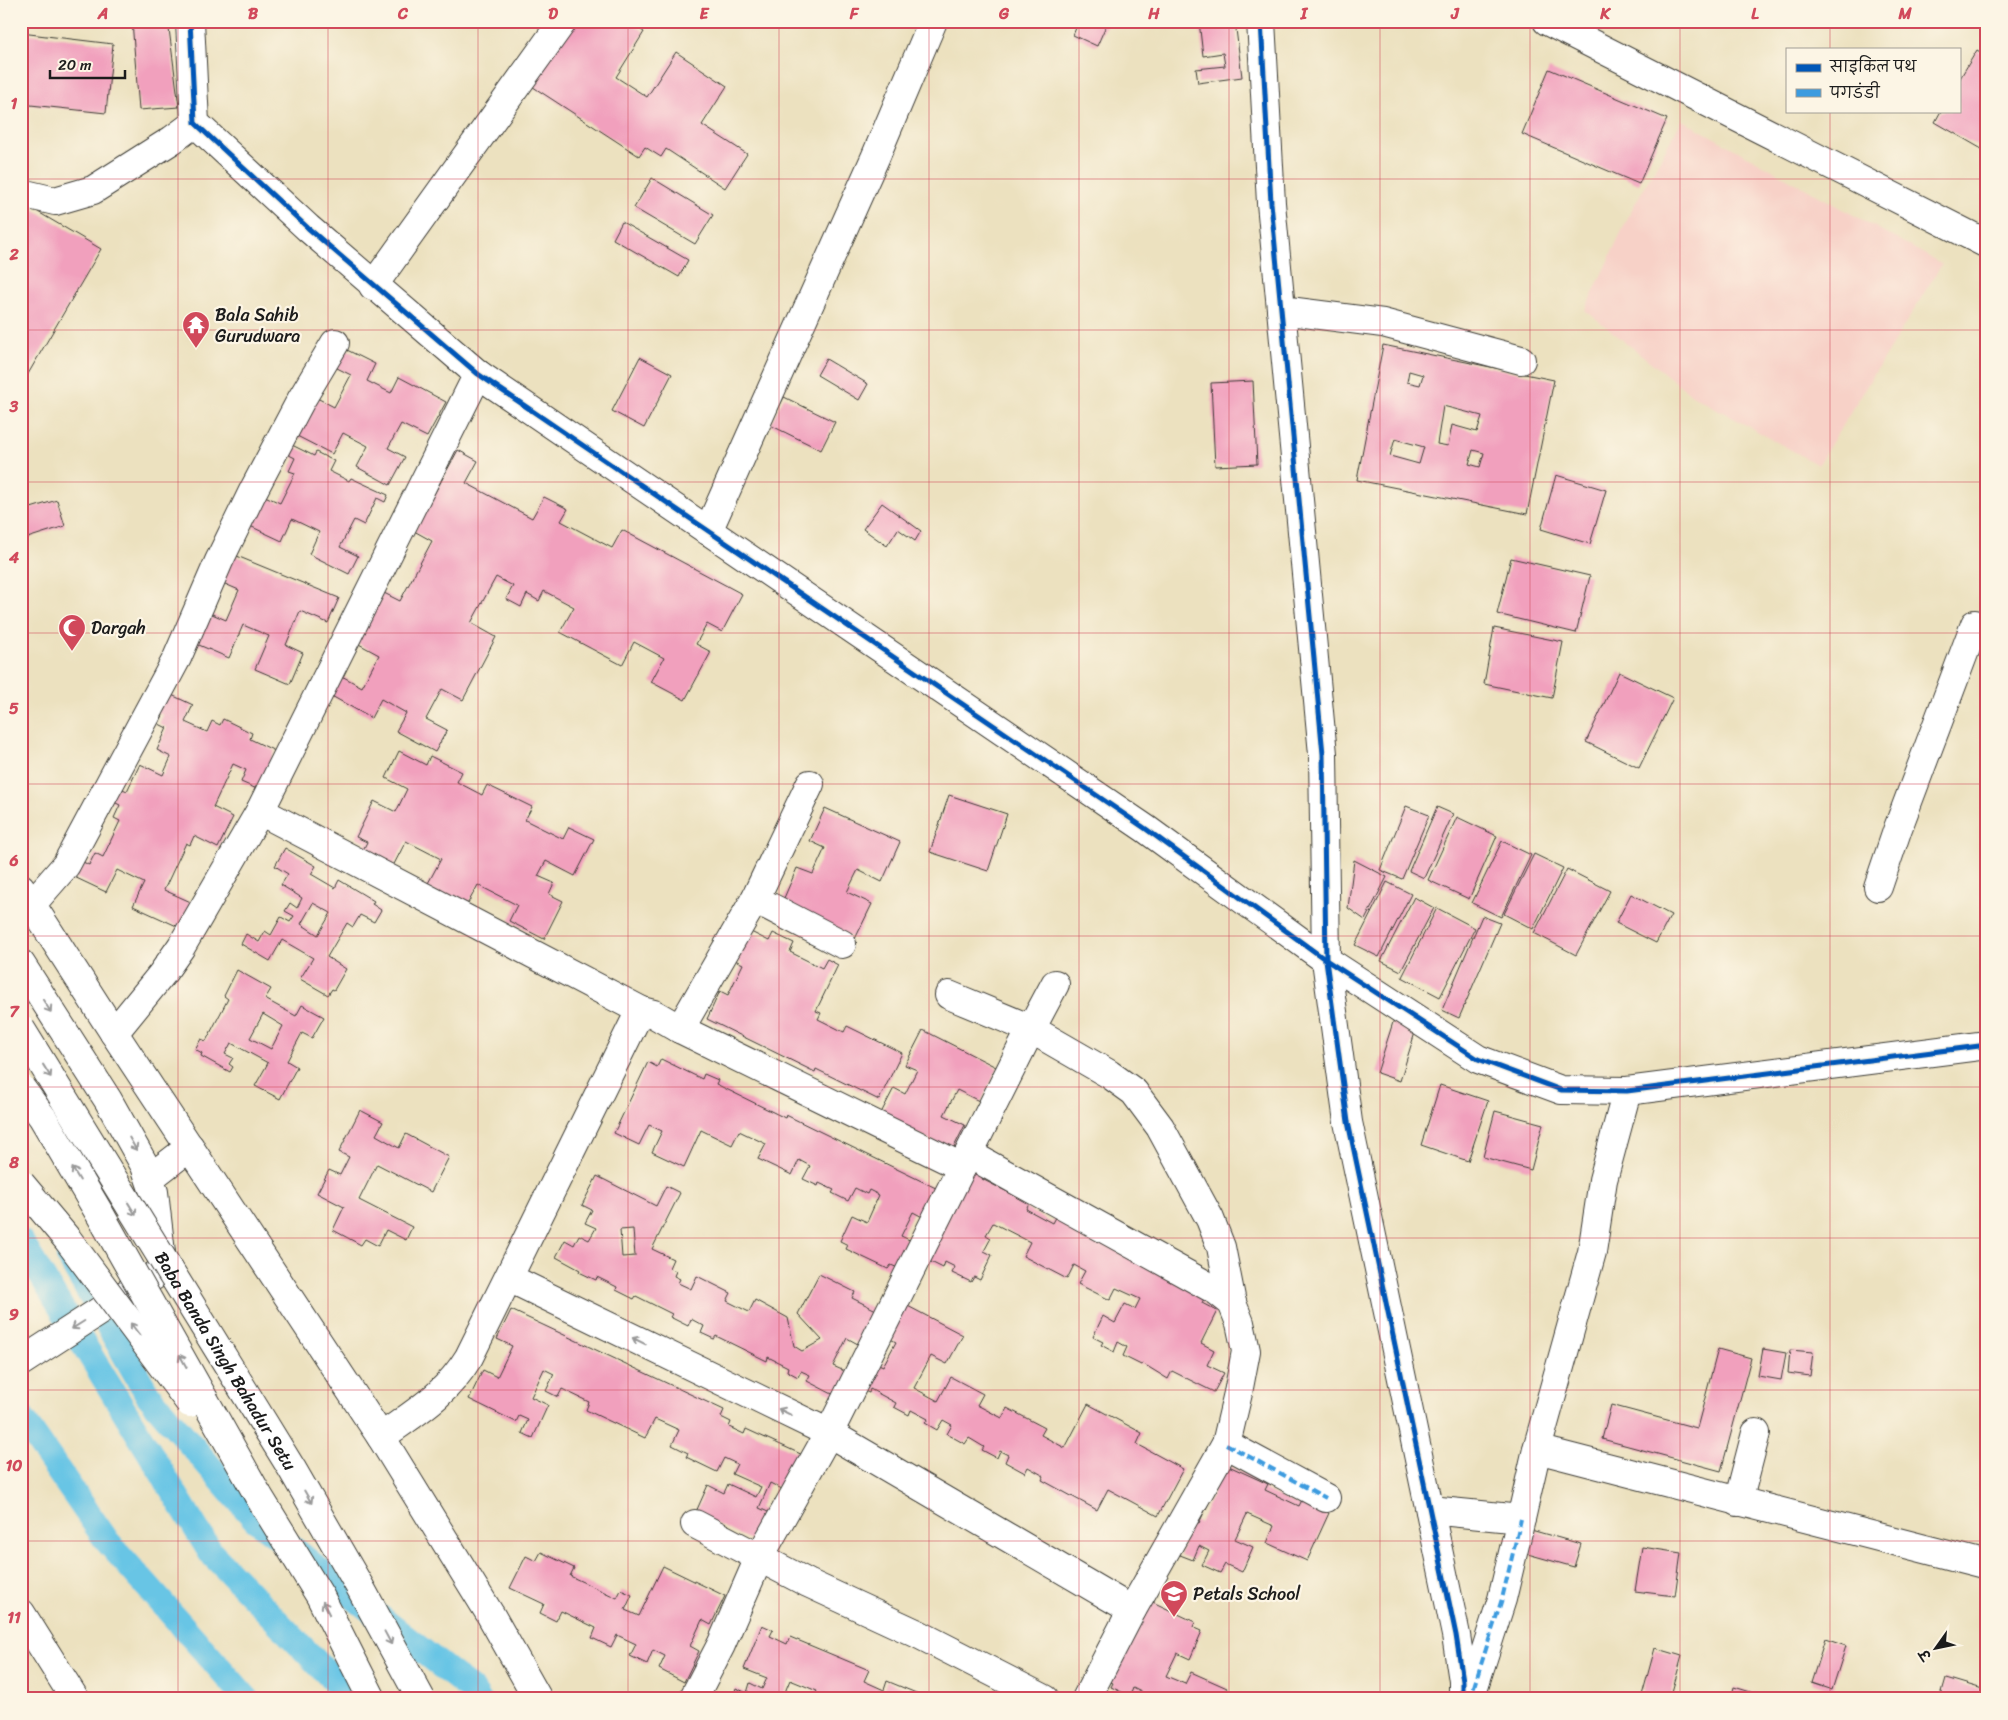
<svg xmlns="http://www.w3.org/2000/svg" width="2008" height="1720" font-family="Sriracha,'Playpen Sans Deva',sans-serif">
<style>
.built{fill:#f7d1c7}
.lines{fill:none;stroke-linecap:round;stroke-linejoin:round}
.canal{stroke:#67c5e5;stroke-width:26}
.building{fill:#f1a0bd;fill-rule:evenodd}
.minor-casing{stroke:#3b3a34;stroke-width:30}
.highway-casing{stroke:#3b3a34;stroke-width:30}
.minor{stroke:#fff;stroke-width:28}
.highway{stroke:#fff;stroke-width:28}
.highway-bridge-casing{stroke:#3b3a34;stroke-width:30;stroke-linecap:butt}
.highway-bridge{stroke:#fff;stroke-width:28}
.quiet{stroke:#3c9bdf;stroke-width:4;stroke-dasharray:8 4;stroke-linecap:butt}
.cycleway-casing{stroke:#fcf5e5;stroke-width:8}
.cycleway{stroke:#0057b8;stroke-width:5}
.oneway{stroke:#999}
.grid{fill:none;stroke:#d1495b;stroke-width:1;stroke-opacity:0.55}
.labels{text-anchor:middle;stroke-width:4.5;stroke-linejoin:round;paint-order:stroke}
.poi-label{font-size:18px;fill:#1c1c1c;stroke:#fcf5e5;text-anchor:start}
.street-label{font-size:18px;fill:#1c1c1c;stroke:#fcf5e5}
.neatline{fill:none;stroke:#d1495b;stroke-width:2}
.grid-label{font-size:16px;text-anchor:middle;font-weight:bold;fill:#d1495b}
</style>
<rect width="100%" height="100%" fill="#fcf5e5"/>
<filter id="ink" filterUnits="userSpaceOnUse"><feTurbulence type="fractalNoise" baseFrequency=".02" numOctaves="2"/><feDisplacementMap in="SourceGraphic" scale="10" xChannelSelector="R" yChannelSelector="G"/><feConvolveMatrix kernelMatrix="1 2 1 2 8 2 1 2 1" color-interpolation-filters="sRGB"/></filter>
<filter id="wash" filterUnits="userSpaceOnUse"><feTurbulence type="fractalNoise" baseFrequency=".0096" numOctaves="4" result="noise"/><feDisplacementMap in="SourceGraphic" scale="20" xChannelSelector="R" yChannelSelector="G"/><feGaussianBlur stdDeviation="1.12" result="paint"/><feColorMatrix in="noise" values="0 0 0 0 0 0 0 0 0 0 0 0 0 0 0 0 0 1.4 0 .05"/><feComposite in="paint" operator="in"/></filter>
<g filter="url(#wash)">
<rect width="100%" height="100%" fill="#ece1bf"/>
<polygon class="built" points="1682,120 1942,264 1818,465 1692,395 1585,310 1632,209"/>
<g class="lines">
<g class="canal">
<polyline points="21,1242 211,1553 352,1699"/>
<polyline points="69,1257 148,1395 255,1519 472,1690 478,1699"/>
<polyline points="21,1417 107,1541 247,1699"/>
</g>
</g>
<g id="blocks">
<g class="building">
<polygon points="132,21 168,21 179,107 139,110"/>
<polygon points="567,21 628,21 644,32 616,77 647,97 676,52 727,86 702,125 747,154 725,188 666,149 661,157 645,147 639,156 527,83"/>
<polygon points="1079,21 1108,21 1097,46 1073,35"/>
<polygon points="1199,21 1235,21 1242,77 1198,83 1196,69 1225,66 1223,53 1203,56"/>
<polygon points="21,33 113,44 106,113 21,104"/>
<polygon points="1977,50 1987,56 1987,152 1935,122 1941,111 1959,111 1959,80"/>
<polygon points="1549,69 1667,119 1639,184 1522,134"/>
<polygon points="652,178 713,215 695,244 634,208"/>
<polygon points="21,202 101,249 21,386"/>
<polygon points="622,222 688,260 679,277 613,239"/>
<path d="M1383 345 1554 380 1527 514 1357 480ZM1409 371 1423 375 1420 385 1407 382ZM1443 406 1482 416 1477 432 1452 425 1448 446 1437 444ZM1395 439 1424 447 1419 464 1390 456ZM1473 450 1484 453 1480 467 1469 464Z"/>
<polygon points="343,348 375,364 367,381 391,393 399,377 446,402 427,437 401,424 388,448 405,457 390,485 357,467 368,446 343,433 332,454 297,436 317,398 334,407 351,375 333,366"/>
<polygon points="640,357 672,374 644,428 612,411"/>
<polygon points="826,359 868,384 859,400 817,375"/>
<polygon points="1253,381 1257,464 1215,466 1211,383"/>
<polygon points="784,397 835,422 821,450 770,425"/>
<polygon points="288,443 314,456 316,452 334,461 329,471 349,481 351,478 388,495 385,502 377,498 364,525 354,520 340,547 358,556 349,574 309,554 319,532 292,519 282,541 250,526 265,496 280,503 295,473 289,471 295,458 283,452"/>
<polygon points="458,450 478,461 466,483 532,518 544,497 568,509 561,521 612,548 622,530 742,594 722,632 707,624 696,644 711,652 685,700 651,682 664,658 634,642 622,665 560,632 574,607 544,591 539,601 527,594 521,607 506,599 513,586 496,577 471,623 496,637 463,700 442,689 426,719 447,730 435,752 396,731 406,713 381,699 371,718 328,694 338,674 362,687 379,655 355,642 382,592 400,601 432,541 414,531"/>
<polygon points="1556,475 1606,490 1590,544 1541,529"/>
<polygon points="57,500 65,526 21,540 21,511"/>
<polygon points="882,503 921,531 915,541 898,529 887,546 863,529"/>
<polygon points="232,554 339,598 328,623 300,611 286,645 303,653 290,684 255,669 269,636 243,625 229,658 192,642 205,611 226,620 239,590 218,581"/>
<polygon points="1511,558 1590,576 1576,633 1497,614"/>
<polygon points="1494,628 1563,642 1552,698 1484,684"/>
<polygon points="1619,672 1673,698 1639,768 1586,742"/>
<polygon points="161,690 193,705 185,722 207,732 212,721 220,725 223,719 252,733 250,739 275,751 257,789 241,782 246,770 233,764 213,807 233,817 218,848 194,836 190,845 186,843 164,890 193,903 181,928 133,906 144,883 117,870 106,892 70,875 77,859 89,865 95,853 103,857 120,821 114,818 120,805 108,799 114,785 127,791 140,764 163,775 171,757 157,750 167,728 159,724 163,715 152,710"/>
<polygon points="399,751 426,765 430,756 462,772 457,782 482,795 487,785 532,807 525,820 563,839 569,827 594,839 575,876 546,861 538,876 554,883 549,894 563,901 544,939 509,921 517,905 478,885 463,912 426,887 441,859 406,841 391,870 361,854 367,842 356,837 374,801 396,812 407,789 386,778"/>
<polygon points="949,795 1007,814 988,871 930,852"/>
<polygon points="1406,806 1429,815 1402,879 1380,870"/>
<polygon points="1437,807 1453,814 1424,878 1409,871"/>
<polygon points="825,808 900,842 882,882 858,870 847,892 872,904 855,939 781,905 797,868 813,874 825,848 810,841"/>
<polygon points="1457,817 1497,836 1469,899 1428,880"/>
<polygon points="1502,841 1531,855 1501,917 1472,903"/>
<path d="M285 848 316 866 311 874 335 888 339 880 374 901 372 904 381 910 374 922 360 915 353 927 347 923 327 957 346 969 334 990 332 989 328 995 300 979 313 958 282 940 270 961 241 944 246 934 259 942 265 931 271 935 281 917 290 922 294 916 285 911 290 903 297 908 302 898 281 885 288 874 275 866ZM313 903 331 913 318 935 301 924Z"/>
<polygon points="1534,854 1563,868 1533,929 1504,914"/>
<polygon points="1354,860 1387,877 1365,920 1348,908"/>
<polygon points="1567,869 1610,891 1576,955 1534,933"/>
<polygon points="1387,882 1411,894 1379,957 1355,945"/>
<polygon points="1631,894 1671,915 1656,943 1616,923"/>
<polygon points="1414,897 1434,908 1401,971 1381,961"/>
<polygon points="1437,908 1475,928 1440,997 1402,977"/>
<polygon points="1482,916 1500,923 1459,1018 1442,1010"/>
<polygon points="749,931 769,941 773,933 794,943 790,952 822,968 827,959 838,965 816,1011 821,1013 818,1019 844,1032 847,1026 902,1053 879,1100 816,1069 815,1072 707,1019 720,991 728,995 743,964 735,960"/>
<path d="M237 970 271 989 265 999 296 1016 302 1005 324 1017 312 1038 302 1033 287 1061 297 1067 280 1099 255 1086 268 1063 231 1043 225 1054 233 1058 229 1064 233 1067 230 1072 201 1056 202 1053 195 1049 201 1039 206 1041 228 999 224 996ZM263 1014 283 1026 271 1049 250 1038Z"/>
<polygon points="1394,1019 1417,1026 1400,1081 1377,1073"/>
<polygon points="923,1030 998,1068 981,1102 957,1090 944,1115 965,1125 952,1151 880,1115 894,1088 905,1094 917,1070 905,1065"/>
<polygon points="661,1059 702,1079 704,1074 718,1080 716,1084 785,1118 786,1115 944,1192 930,1221 913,1212 901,1236 918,1244 905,1271 891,1265 888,1269 846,1249 848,1245 840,1241 852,1215 867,1222 879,1195 869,1190 867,1194 855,1188 848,1201 832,1193 834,1190 819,1183 818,1186 803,1179 810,1166 799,1160 792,1175 758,1159 766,1144 739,1131 732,1145 701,1130 684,1167 652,1152 662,1131 649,1125 639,1145 614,1133 648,1062 657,1067"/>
<polygon points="1440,1085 1488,1101 1468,1161 1421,1145"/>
<polygon points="360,1110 383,1122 376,1135 399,1148 406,1134 449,1157 431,1192 377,1164 359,1200 412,1227 406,1240 386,1230 378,1246 365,1239 361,1245 333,1230 344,1207 317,1193 329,1170 340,1175 349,1157 339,1152"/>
<polygon points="1495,1111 1543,1124 1531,1170 1483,1157"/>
<polygon points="971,1164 986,1172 982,1179 1029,1203 1026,1209 1052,1223 1061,1206 1209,1288 1202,1303 1217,1311 1201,1343 1214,1350 1207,1365 1224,1373 1214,1392 1172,1371 1168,1379 1142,1363 1141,1365 1123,1356 1127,1347 1118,1342 1114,1352 1101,1345 1103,1342 1093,1337 1103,1316 1115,1323 1125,1304 1135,1309 1140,1299 1116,1288 1110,1300 1078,1284 1085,1271 1074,1265 1067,1279 1023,1256 1030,1242 993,1223 986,1235 991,1238 984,1251 992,1255 980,1280 974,1277 971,1282 952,1273 955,1267 945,1262 943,1268 923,1258"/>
<path d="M597 1176 656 1206 666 1186 680 1193 652 1249 673 1259 669 1268 676 1271 674 1276 680 1279 678 1283 691 1289 697 1276 731 1293 727 1301 749 1312 755 1300 788 1318 794 1346 802 1351 822 1340 798 1314 819 1274 855 1292 852 1298 882 1313 865 1348 847 1338 833 1366 849 1373 838 1397 807 1381 810 1375 801 1371 798 1377 787 1371 788 1367 768 1357 767 1361 716 1336 714 1339 701 1333 704 1326 691 1319 688 1326 670 1317 672 1314 636 1296 634 1299 616 1290 617 1287 597 1277 596 1280 579 1272 580 1270 556 1257 565 1240 574 1245 579 1235 589 1240 596 1228 585 1223 592 1210 582 1205ZM633 1229 635 1256 622 1257 620 1230Z"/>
<polygon points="902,1303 963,1335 947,1364 931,1356 914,1388 938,1401 951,1377 983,1394 977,1405 1002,1418 1007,1408 1045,1428 1041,1435 1065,1448 1088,1404 1142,1433 1137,1444 1183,1469 1158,1516 1108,1489 1097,1510 1042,1480 1044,1476 1028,1467 1025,1473 1005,1462 1008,1455 1000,1451 997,1458 982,1450 984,1447 969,1438 965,1444 947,1434 952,1425 943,1420 937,1430 925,1423 928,1419 911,1410 909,1415 894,1407 896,1403 870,1389 869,1393 858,1388 872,1361 883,1366 896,1342 885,1336"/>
<polygon points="511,1310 724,1410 721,1417 731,1422 729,1427 744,1434 746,1429 805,1456 788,1492 770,1483 759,1508 777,1516 763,1546 695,1514 708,1485 724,1493 728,1484 756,1497 761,1487 732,1474 737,1464 724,1458 717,1472 686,1457 688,1453 672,1445 679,1430 655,1419 645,1438 586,1410 589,1402 562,1389 558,1397 546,1391 554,1374 544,1369 531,1397 548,1405 533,1438 522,1433 528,1420 519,1416 516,1422 469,1399 483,1370 497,1377 512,1346 497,1339"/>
<polygon points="1718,1349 1751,1358 1721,1471 1602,1439 1611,1405 1697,1428"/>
<polygon points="1763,1349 1786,1353 1781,1380 1758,1376"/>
<polygon points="1790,1350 1813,1352 1810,1376 1788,1373"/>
<polygon points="1220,1462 1268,1484 1265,1490 1299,1506 1302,1500 1329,1513 1307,1561 1267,1543 1274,1526 1247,1514 1235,1539 1253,1547 1242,1572 1225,1564 1220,1573 1202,1565 1209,1551 1199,1546 1193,1560 1180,1555 1183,1547 1186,1517 1199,1523 1212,1496"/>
<polygon points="1531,1530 1581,1544 1574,1567 1524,1553"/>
<polygon points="1642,1547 1681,1553 1675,1596 1635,1591"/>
<polygon points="541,1552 574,1568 570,1576 617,1598 621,1590 632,1595 625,1610 639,1616 663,1566 725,1596 711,1625 702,1620 690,1646 699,1651 684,1682 659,1669 665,1656 653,1650 647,1664 630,1656 636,1644 617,1635 611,1647 592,1638 596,1628 561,1611 556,1621 540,1613 544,1604 510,1588 526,1556 536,1561"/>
<polygon points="1142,1597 1195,1622 1193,1627 1202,1631 1190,1659 1177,1653 1166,1676 1185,1684 1191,1672 1227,1688 1223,1699 1141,1699 1143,1693 1133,1688 1130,1696 1111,1687 1113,1683 1104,1679"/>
<polygon points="762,1625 773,1630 770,1636 787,1644 790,1637 869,1670 864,1681 884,1690 887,1681 921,1695 919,1699 813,1699 817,1691 790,1680 782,1699 732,1699 736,1688 747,1693 750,1683 762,1689 767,1678 744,1669"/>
<polygon points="1825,1639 1846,1646 1832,1690 1811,1683"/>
<polygon points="1655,1648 1682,1656 1670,1699 1641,1699"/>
<polygon points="1946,1678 1986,1690 1983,1699 1940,1699"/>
<polygon points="1734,1687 1771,1698 1771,1699 1731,1699"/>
</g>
</g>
</g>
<g filter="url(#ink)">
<use href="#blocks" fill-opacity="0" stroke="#3b3a34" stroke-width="1"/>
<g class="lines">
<defs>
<g id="minor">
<polyline points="190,21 195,123 308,228 478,374 1146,829 1326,960 1478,1059 1561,1090 1627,1091 1987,1045"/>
<polyline points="1261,21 1271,203 1323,754 1326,960 1348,1122 1456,1635 1463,1681 1463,1699"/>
<polyline points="1547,21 1987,244"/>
<polyline points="21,193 55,201 93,190 172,140 195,123"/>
<polyline points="373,286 563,21"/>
<polyline points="1281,310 1383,323 1521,360"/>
<polyline points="708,531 875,158 933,21"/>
<polyline points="260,811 642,1011 654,1014 680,1029 962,1167"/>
<polyline points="1878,887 1898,828 1975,624 1987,628"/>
<polyline points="21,888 114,1033 381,1437 490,1614 538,1699"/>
<polyline points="755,899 842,944"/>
<polyline points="32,904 66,865 177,658 219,561 253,491 301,400 335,343"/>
<polyline points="21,964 108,1100 145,1166 154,1192 163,1270 21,1362"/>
<polyline points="949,995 1031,1029 1109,1074 1134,1092 1160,1127 1210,1219 1221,1247 1232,1303"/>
<polyline points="680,1029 755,899 810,784"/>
<polyline points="114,1033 162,974 181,947 260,811 478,374"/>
<polyline points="969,1154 1217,1291 1232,1303 1240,1323 1246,1351 1238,1393 1226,1444 1132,1610 1086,1699"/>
<polyline points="150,1178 190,1147"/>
<polyline points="509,1278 829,1433 1132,1610"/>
<path d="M381 1437C417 1411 446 1395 469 1357L637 1017 642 1011"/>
<polyline points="1226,1444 1326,1498"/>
<polyline points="1537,1449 1592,1252 1603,1180 1627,1091"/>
<polyline points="1738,1502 1756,1433"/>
<polyline points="1430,1510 1521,1519 1537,1449 1987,1565"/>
<polyline points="695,1524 808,1583 918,1634 1045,1699"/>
<polyline points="21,1613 75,1699"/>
<polyline points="693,1699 721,1645 759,1558 829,1433 1031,1029 1055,984"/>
<polyline points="1470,1699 1502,1599 1521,1519"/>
</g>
<polyline id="highway" points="258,1495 320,1596 372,1699"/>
</defs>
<use href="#minor" class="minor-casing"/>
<use href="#highway" class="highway-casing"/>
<use href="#minor" class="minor"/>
<use href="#highway" class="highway"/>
<defs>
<g id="highway-bridge">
<path id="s1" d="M21 1029 292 1469 360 1587 421 1699"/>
<polyline points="21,1088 43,1118 101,1216 258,1495"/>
<polyline points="21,1184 68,1240 190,1403"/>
</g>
</defs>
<use href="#highway-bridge" class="highway-bridge-casing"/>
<use href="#highway-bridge" class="highway-bridge"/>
<g class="quiet">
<polyline points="1226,1444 1326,1498"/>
<polyline points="1470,1699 1502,1599 1521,1519"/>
</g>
<defs>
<g id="cycleway">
<polyline points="190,21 195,123 308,228 478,374 1146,829 1326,960 1478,1059 1561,1090 1627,1091 1987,1045"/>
<polyline points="1261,21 1271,203 1323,754 1326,960 1348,1122 1456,1635 1463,1681 1463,1699"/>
</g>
</defs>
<use href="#cycleway" class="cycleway-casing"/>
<use href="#cycleway" class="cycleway"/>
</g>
<defs><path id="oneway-shaft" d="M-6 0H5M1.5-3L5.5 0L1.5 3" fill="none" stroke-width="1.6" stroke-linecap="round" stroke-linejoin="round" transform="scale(1.25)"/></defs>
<g class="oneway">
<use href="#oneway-shaft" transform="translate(47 1006) rotate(57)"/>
<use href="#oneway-shaft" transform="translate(47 1071) rotate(58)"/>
<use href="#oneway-shaft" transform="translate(133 1144) rotate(60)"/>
<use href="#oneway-shaft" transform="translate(76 1174) rotate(-121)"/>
<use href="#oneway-shaft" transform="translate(132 1209) rotate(58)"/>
<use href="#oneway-shaft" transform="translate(78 1325) rotate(148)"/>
<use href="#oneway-shaft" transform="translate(135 1329) rotate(-127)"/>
<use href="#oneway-shaft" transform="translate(639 1341) rotate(-154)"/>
<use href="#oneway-shaft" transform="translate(183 1361) rotate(-119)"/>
<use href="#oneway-shaft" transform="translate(785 1412) rotate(-154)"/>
<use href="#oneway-shaft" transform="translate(308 1497) rotate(60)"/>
<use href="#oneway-shaft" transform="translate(326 1608) rotate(-117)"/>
<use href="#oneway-shaft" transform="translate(388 1638) rotate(62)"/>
</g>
</g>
<path class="grid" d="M178 21V1699M328 21V1699M478 21V1699M628 21V1699M779 21V1699M929 21V1699M1079 21V1699M1229 21V1699M1380 21V1699M1530 21V1699M1680 21V1699M1830 21V49M1830 111V1699M21 179H1987M21 330H1987M21 482H1987M21 633H1987M21 784H1987M21 936H1987M21 1087H1987M21 1238H1987M21 1390H1987M21 1541H1987"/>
<defs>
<symbol id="temple-pin" viewBox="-11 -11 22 30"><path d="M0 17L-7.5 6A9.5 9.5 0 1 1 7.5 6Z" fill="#d1495b" stroke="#fcf5e5"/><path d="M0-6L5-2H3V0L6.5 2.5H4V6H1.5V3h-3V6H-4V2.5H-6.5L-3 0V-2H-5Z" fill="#fff"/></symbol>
<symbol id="mosque-pin" viewBox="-11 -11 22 30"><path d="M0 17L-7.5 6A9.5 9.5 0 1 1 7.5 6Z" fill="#d1495b" stroke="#fcf5e5"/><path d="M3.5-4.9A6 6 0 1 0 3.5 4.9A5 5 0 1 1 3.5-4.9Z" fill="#fff"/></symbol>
<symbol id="school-pin" viewBox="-11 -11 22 30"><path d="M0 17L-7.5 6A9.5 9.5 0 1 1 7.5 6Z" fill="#d1495b" stroke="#fcf5e5"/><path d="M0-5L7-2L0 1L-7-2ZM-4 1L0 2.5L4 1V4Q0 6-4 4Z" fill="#fff"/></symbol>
</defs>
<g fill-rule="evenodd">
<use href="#temple-pin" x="180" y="309" width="32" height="43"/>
<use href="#mosque-pin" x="56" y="612" width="32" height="43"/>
<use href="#school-pin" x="1158" y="1578" width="32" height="43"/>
</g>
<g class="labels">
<g class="poi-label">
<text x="215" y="321">Bala Sahib<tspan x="215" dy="21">Gurudwara</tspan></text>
<text x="91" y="634">Dargah</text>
<text x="1193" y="1600">Petals School</text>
</g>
<g class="street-label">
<text dy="6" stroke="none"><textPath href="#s1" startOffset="390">Baba Banda Singh Bahadur Setu</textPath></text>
</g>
</g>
<rect width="2008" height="1720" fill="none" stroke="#fcf5e5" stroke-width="55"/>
<rect x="1786" y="48" width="175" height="65" fill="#fcf5e5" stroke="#a29e95"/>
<rect x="1796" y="64" width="25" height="8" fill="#0057b8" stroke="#a29e95"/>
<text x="1830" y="72" font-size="15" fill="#1c1c1c">साइकिल पथ</text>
<rect x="1796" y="89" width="25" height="8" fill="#3c9bdf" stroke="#a29e95"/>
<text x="1830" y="98" font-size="15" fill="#1c1c1c">पगडंडी</text>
<g transform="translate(1936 1648) rotate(237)" stroke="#fcf5e5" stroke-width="4" paint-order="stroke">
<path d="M0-4L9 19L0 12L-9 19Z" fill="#1c1c1c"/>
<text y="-8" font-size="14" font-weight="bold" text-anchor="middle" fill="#1c1c1c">उ</text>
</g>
<path d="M50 70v8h75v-8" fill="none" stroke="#1c1c1c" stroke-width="2.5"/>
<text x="58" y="70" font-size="15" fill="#1c1c1c" stroke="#fcf5e5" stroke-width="4" paint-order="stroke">20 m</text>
<rect x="28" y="28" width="1952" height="1664" class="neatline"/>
<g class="grid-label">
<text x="103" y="19">A</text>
<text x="253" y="19">B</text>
<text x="403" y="19">C</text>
<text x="553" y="19">D</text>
<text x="704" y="19">E</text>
<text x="854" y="19">F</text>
<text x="1004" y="19">G</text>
<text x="1154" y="19">H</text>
<text x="1304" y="19">I</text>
<text x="1455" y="19">J</text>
<text x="1605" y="19">K</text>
<text x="1755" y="19">L</text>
<text x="1905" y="19">M</text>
<text x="14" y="109">1</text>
<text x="14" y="260">2</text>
<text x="14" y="412">3</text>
<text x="14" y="563">4</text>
<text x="14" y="714">5</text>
<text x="14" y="866">6</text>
<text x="14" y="1017">7</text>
<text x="14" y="1168">8</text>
<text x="14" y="1320">9</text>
<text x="14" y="1471">10</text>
<text x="14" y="1623">11</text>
</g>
</svg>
